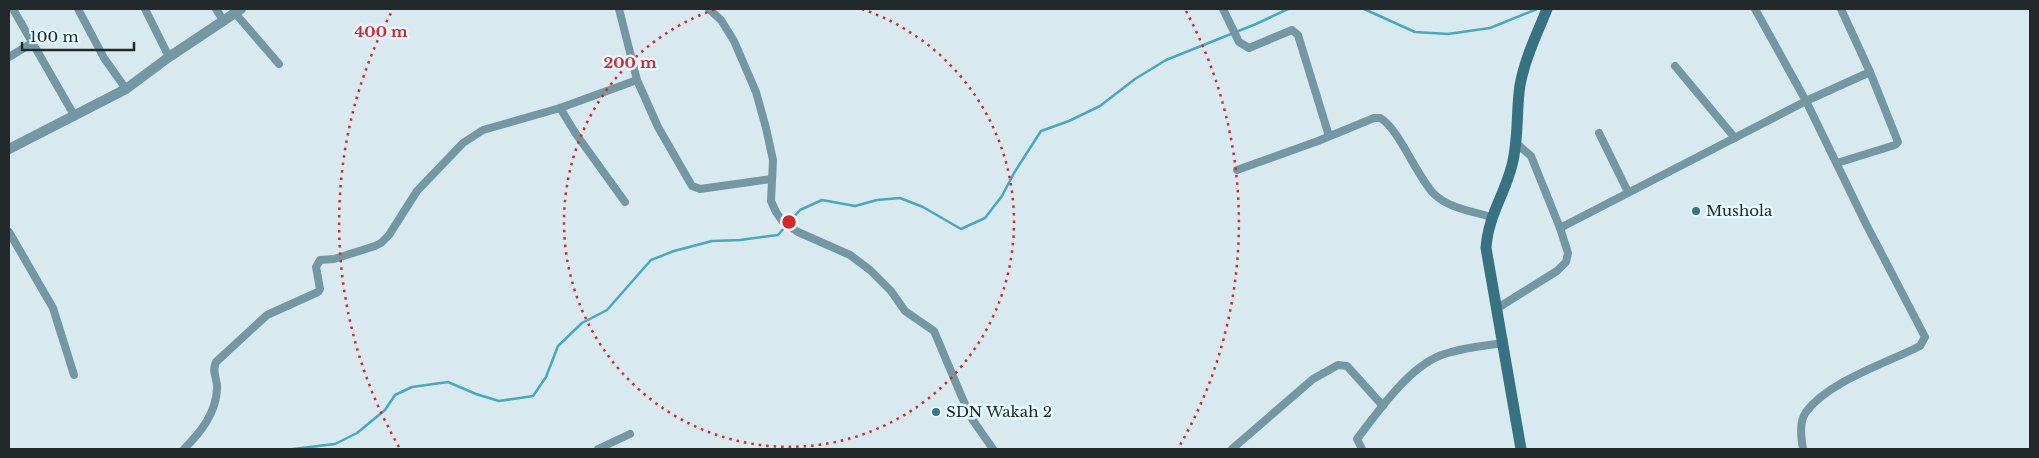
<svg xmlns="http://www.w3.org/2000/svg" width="2039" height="458" font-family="'Libre Baskerville',serif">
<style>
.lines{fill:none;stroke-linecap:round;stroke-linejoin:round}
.stream{stroke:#47a8c1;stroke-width:2.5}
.minor{stroke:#7398a3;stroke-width:8}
.tertiary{stroke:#7398a3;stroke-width:10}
.secondary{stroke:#377282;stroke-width:11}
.ring{fill:none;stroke:#d62828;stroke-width:2.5;stroke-dasharray:2.5 5}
.poi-dot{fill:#347688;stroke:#e5f8fd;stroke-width:2}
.labels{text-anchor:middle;stroke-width:5;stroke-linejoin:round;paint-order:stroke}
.poi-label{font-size:15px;fill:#22292b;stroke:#e5f8fd;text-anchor:start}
.centre{fill:#d62828;stroke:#e5f8fd;stroke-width:2.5}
.ring-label{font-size:15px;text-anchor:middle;font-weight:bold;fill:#d62828;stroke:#e5f8fd;stroke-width:5;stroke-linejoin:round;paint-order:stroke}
</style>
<rect width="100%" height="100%" fill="#d8eaf0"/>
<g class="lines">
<g class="stream">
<polyline points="1364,9 1415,32 1448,34 1490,28 1537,9"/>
<polyline points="293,449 335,444 357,433 385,410 395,395 412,387 448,382 476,394 499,401 533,396 546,377 558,346 582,323 607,310 651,260 674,251 712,241 740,240 778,235 800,210 822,200 855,206 877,200 900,198 923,207 961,229 985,218 1002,196 1014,173 1041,131 1069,121 1100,106 1135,79 1166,60 1256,24 1288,9"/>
</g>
<g class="minor">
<polyline points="13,9 74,115"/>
<polyline points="78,9 104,58 126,89"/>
<polyline points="145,9 169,57"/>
<polyline points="216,9 223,20"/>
<polyline points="619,9 637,80 658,127 692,186 700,189 771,179"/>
<polyline points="709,9 721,20 734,41 756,92 766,128 773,160 771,201 776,212 783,222 798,232 850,255 870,270 891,291 905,311 934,331 964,402 972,419 993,449"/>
<polyline points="1223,9 1239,42 1249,48 1292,30 1298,35 1329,136"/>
<path d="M1755 9 1806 101 1866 224 1925 337 1920 346C1887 363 1829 381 1806 412 1799 422 1801 437 1803 449"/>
<polyline points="235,13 279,64"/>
<polyline points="9,57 32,43"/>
<polyline points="1675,66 1735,138"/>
<polyline points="560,108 576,134 625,202"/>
<polyline points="1599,133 1628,192"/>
<polyline points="1837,163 1895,145 1898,142 1870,72 1841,9"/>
<path d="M1237 170 1318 141 1374 118H1380C1398 127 1417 177 1434 194 1448 208 1472 211 1491 217"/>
<polyline points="1560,228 1806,101 1870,72"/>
<polyline points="9,232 53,308 74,375"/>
<polyline points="1496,309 1557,271 1566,262 1568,253 1560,228 1531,156 1516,143"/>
<path d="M184 449C201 432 216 413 217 389 218 379 211 372 216 362L267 315 318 292 320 289 316 267 320 260 334 259 375 246 381 243 389 235 417 191 463 143 483 130 560 108 637 80"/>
<polyline points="598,449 630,434"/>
<polyline points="1232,449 1313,379 1338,365 1347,366 1383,406"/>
<path d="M1362 449 1357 439 1360 435C1380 409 1408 369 1439 356 1459 348 1483 346 1504 343"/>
</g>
<polyline class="tertiary" points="9,149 126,89 169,57 241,9"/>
<path class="secondary" d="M1521 449 1486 248C1488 216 1505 194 1512 165 1519 138 1516 111 1520 85 1525 58 1537 34 1547 9"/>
</g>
<g class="ring">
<path d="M862 9A225 225 0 1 1 716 9"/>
<path d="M399 447A450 450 0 0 1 392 11M1186 11A450 450 0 0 1 1179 447"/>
</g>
<g class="poi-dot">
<circle cx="1696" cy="211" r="5"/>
<circle cx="936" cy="412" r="5"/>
</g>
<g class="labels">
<g class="poi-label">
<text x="1706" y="216">Mushola</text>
<text x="946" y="417">SDN Wakah 2</text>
</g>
</g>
<circle cx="789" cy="222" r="8" class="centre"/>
<g class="ring-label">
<text x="381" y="37">400 m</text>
<text x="630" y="68">200 m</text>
</g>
<rect width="2039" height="458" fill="none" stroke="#22292b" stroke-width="20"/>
<path d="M22 42v8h112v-8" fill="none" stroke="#22292b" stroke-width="2.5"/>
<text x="30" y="42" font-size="15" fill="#22292b" stroke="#e5f8fd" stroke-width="4" paint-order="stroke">100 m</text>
</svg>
